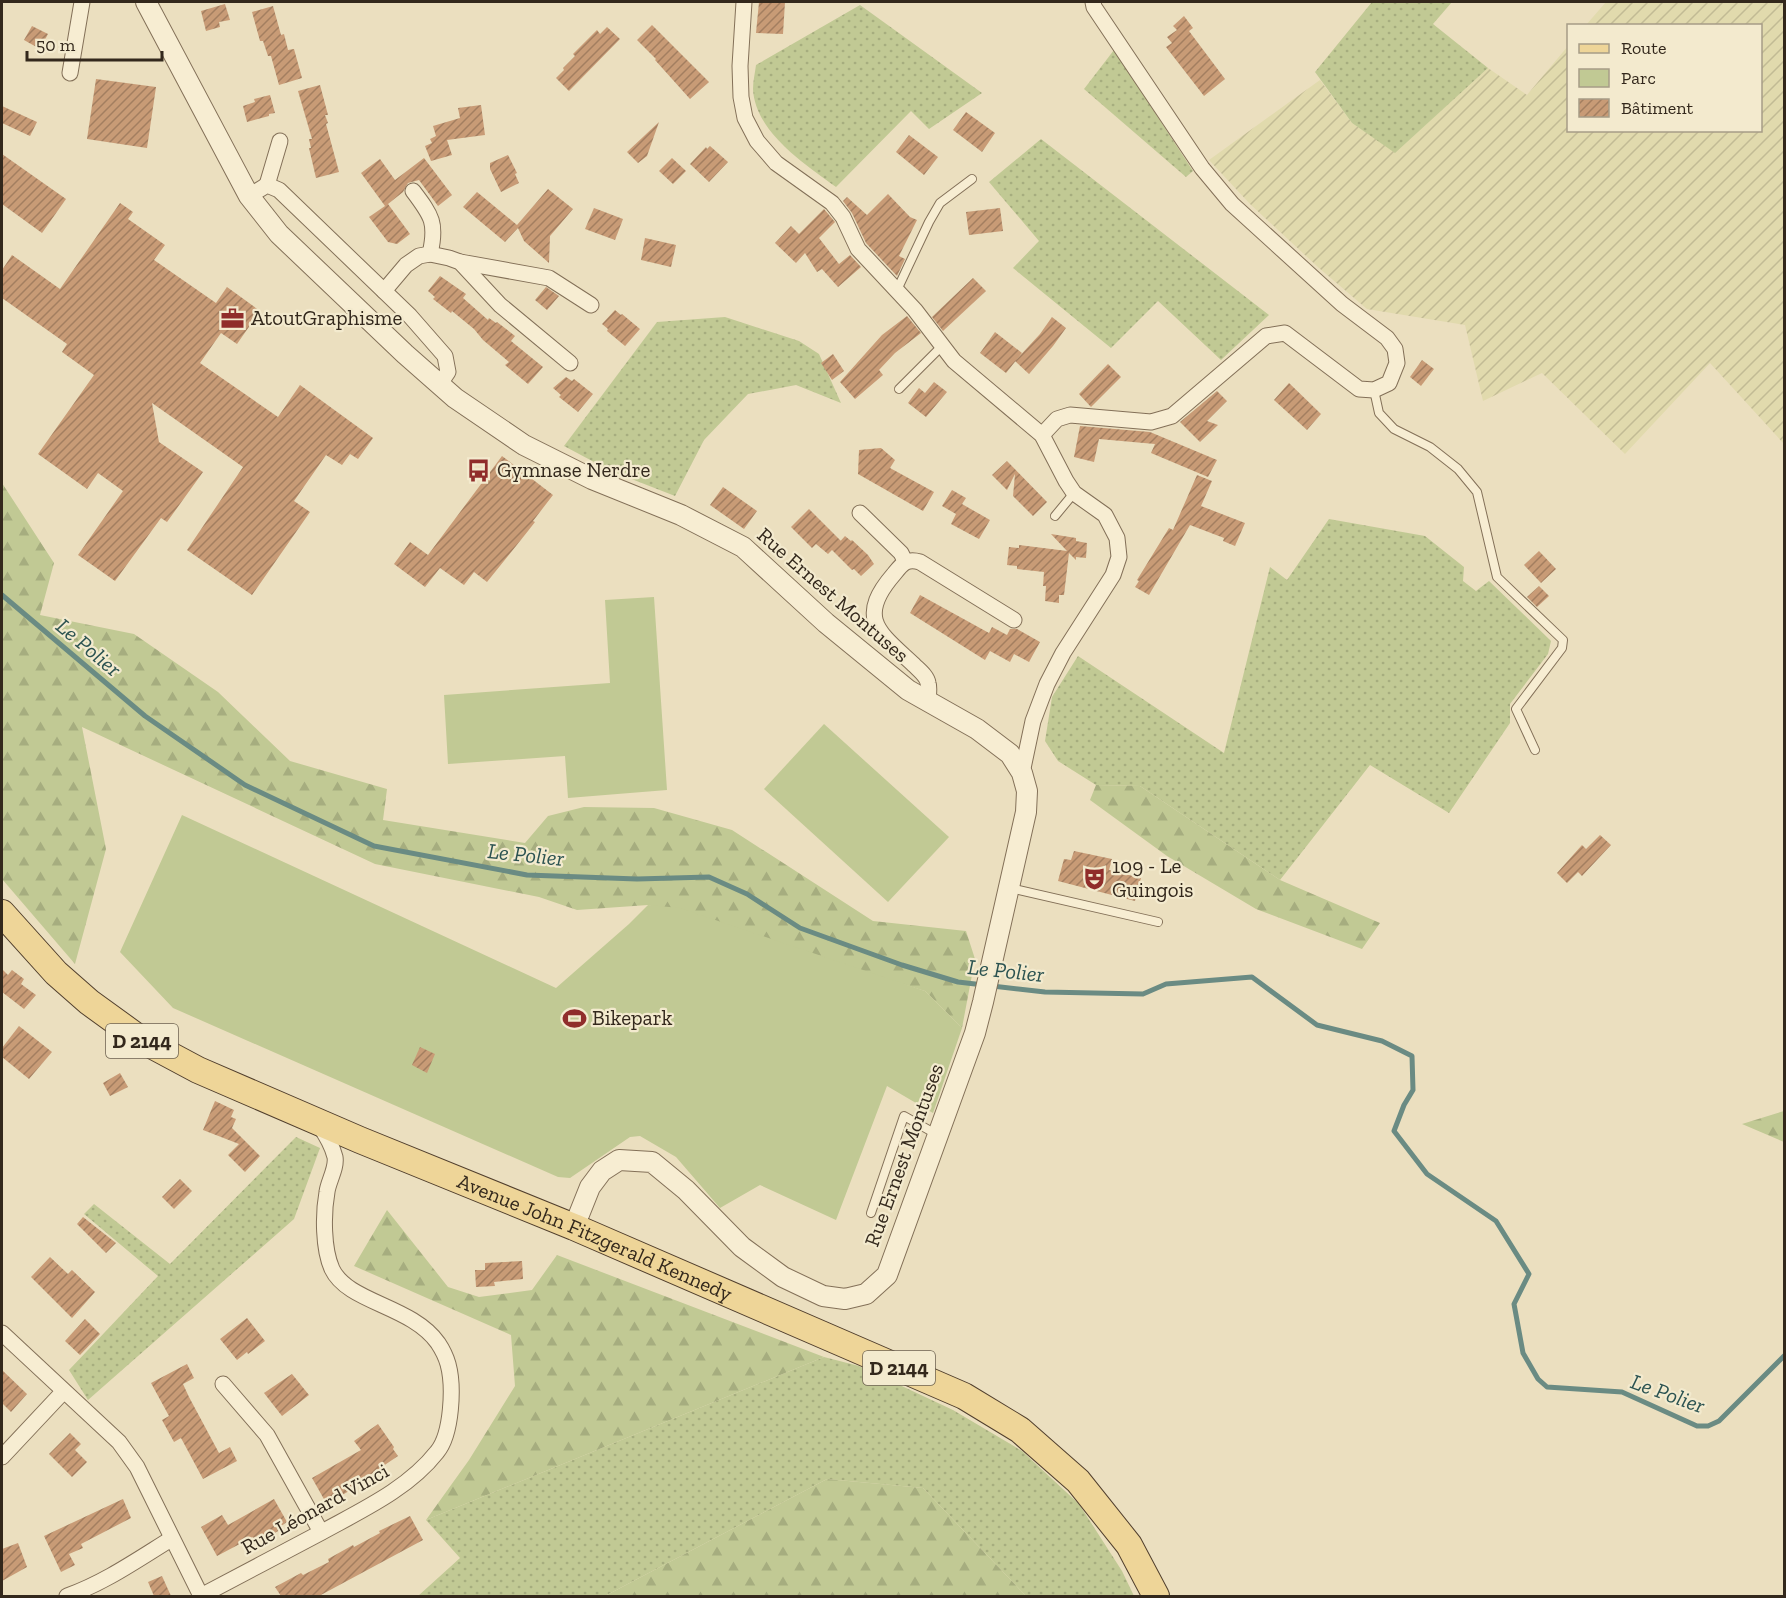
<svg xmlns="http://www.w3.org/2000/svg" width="1786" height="1598" font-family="'Zilla Slab',serif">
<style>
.farmland{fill:url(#farmland-furrows)}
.grass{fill:url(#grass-dots)}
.forest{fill:url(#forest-firs)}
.park{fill:#c1c994}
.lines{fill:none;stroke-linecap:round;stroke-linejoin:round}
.stream{stroke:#6a8b83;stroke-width:5}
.building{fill:url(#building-hatch)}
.service-casing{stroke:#837058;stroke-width:10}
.minor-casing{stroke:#837058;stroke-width:17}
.tertiary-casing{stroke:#837058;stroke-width:22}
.primary-casing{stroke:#513f2d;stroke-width:28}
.service{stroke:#f7edd2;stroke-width:8}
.minor{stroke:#f7edd2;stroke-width:15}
.tertiary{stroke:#f7edd2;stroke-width:20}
.primary{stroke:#eed598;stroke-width:26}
.labels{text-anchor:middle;stroke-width:4.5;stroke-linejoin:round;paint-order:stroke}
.shield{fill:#f3eace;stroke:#6d6251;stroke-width:1.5}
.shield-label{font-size:20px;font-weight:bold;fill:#33281c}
.poi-label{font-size:21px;fill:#33281c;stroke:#f3eace;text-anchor:start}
.street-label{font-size:21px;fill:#33281c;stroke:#f3eace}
.water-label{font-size:22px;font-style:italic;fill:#2c5351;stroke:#f3eace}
</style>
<defs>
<pattern id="farmland-furrows" width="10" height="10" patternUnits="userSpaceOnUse" patternTransform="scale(1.5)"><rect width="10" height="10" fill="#e1daad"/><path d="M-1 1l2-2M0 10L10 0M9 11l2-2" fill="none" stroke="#c2bb94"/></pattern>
<pattern id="grass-dots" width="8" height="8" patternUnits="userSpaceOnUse" patternTransform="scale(1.5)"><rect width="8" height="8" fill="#c1c994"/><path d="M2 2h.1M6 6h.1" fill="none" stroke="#a6ad7f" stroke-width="1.8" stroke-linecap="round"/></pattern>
<pattern id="forest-firs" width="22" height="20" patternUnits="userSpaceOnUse" patternTransform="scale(1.5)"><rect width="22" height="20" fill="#c1c994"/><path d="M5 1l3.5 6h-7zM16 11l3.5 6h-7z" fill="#a6ad7f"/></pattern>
<pattern id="building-hatch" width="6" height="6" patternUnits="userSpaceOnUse" patternTransform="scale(1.5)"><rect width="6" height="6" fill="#c89b76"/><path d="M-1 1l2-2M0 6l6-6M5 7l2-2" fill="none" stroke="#a37e60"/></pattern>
</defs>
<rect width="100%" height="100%" fill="#ebdfbf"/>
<polygon class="farmland" points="1606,2 1784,2 1784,444 1710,363 1625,454 1542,373 1483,401 1465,325 1367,309 1319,268 1250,204 1209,160 1320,80 1352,123 1395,152 1488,68 1527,95 1568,46 1568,130 1760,130 1760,26 1586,25"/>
<g class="grass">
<polygon points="1372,2 1452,2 1433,24 1488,68 1395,153 1352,123 1315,72"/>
<path d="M860 5 982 93 929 129 911 111 836 187C805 164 755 132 753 89 753 81 755 73 756 65Z"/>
<polygon points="1114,50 1193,171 1186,177 1084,89"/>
<polygon points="1041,139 1269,315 1221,360 1158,301 1111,348 1013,268 1039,241 989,182"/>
<polygon points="725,317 799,341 819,354 841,403 796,385 748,394 704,440 675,496 611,471 564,446 657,322"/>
<polygon points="1329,519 1425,536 1464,567 1463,581 1476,591 1489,581 1551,641 1548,654 1510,704 1510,723 1449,813 1370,765 1280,880 1140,786 1096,785 1058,761 1045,741 1052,697 1078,656 1224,753 1270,567 1287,580"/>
<polygon points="296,1137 320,1148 294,1219 88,1400 69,1370 158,1276 84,1214 94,1204 170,1264"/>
<polygon points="824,1357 859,1366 953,1410 1022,1451 1079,1504 1122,1571 1134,1596 1026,1596 923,1488 827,1479 605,1596 418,1596 460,1558 426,1520"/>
</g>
<g class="forest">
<polygon points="2,483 54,563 40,615 134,634 218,692 290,761 387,789 383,820 525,843 548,816 584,807 654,808 732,830 873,921 966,931 975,959 962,1028 925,991 648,905 577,910 539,897 375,864 82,727 106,849 75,964 2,879"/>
<polygon points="1096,785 1140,786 1280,880 1380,923 1362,949 1256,909 1167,856 1090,800"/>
<polygon points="1784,1111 1784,1142 1742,1124"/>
<polygon points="387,1210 448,1287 479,1297 532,1290 557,1255 824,1357 426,1520 469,1460 515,1386 511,1335 354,1266"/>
<polygon points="827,1479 923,1488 1026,1596 605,1596"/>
</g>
<g class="park">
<polygon points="654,597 667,790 568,798 565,756 448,764 444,695 610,683 605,600"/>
<polygon points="824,724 949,837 888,902 764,789"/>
<polygon points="182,815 556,988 629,924 648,905 680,908 925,991 962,1028 933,1113 887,1086 836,1220 760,1185 720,1208 676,1157 640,1136 630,1137 570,1178 558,1177 173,1008 120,952"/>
</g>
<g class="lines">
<polyline class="stream" points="2,595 145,716 245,785 374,846 527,875 637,879 709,877 747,894 800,928 902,965 958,982 1045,992 1143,994 1166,984 1252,977 1317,1025 1382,1041 1412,1056 1413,1090 1404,1105 1394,1131 1427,1174 1496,1221 1529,1274 1514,1304 1523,1353 1538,1379 1547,1387 1622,1392 1697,1426 1708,1426 1719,1421 1784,1356"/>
</g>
<g class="building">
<polygon points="759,2 785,2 783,34 756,33"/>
<polygon points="225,4 230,20 219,22 220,27 206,31 201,11"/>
<polygon points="273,6 281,35 284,34 288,50 294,49 302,78 279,85 271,56 268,56 263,41 260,41 252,12"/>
<polygon points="1184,16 1193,28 1189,31 1225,79 1204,96 1166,47 1172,43 1167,37 1177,30 1173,26"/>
<polygon points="652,25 709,82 690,99 655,60 656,59 637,40"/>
<polygon points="32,26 48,34 40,49 24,40"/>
<polygon points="607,27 620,39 569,91 556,78 564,70 563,68 575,56 573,54 597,30 600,34"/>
<polygon points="96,79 156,87 147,148 87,139"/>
<polygon points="320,85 328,115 325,115 328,123 326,124 339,172 316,178 309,148 311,148 309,139 312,139 298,91"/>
<polygon points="270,95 275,113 269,114 269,116 247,122 243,106 255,102 254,99"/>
<polygon points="481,105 485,135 447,140 452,155 431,161 425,146 432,143 430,139 436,136 433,126 460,118 458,108"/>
<polygon points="2,106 37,122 30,136 2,123"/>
<polygon points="966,112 995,133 982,152 953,130"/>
<polygon points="659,122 647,156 638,163 627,152"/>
<polygon points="909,135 938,157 924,175 896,152"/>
<polygon points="710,146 728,162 709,182 690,164 706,147 707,149"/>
<polygon points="2,154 66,199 42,233 2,204"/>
<polygon points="508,155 517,173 515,174 519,183 501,192 490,169 490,163"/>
<polygon points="424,158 452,195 438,206 419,180 408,183 403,192 388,204 410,234 397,244 388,242 369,217 385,206 361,173 380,159 395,180"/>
<polygon points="672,158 686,171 673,184 659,171"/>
<polygon points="548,189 573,209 550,236 549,263 524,241 518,228 505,242 463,207 477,192 517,225"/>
<polygon points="888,194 910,217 917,220 899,256 905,259 897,276 866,243 852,213 843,201 847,197 867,215"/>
<polygon points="120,203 133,212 128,219 165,245 154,260 216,303 227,287 260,311 237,344 221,333 200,363 278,417 300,385 373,438 358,459 350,454 342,465 326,455 294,501 310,512 252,595 187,550 243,467 152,403 159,442 203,472 167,522 161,518 115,581 78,555 123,491 98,473 87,489 38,454 94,375 62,352 67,344 2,298 2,270 12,255 60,289"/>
<polygon points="594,208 623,219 615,240 585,229"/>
<polygon points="1000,208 1003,231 969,235 966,212"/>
<polygon points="824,209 835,222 819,238 839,264 850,255 861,267 838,287 822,269 817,272 805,253 796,263 775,243 791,226 799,234"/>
<polygon points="645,238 676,245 671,267 641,260"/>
<polygon points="440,276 466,294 463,298 488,320 489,318 496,323 497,322 515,336 511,341 543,367 528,384 505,365 509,362 483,340 474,329 452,311 451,313 433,299 435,297 428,291"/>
<polygon points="973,278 986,291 943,331 932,317"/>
<polygon points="546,287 559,296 547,310 535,300"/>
<polygon points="615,310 621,315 622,314 640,329 625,346 607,331 608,329 602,324"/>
<polygon points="907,316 921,333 895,353 879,370 883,375 855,399 840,382 882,335"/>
<polygon points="1052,317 1066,328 1053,346 1029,374 1015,361 1040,334"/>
<polygon points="995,332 1022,353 1006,373 980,353"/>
<polygon points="833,354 844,371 832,380 821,363"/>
<polygon points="1422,360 1434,369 1421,386 1410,377"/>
<polygon points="1108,364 1121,377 1091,407 1079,394"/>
<polygon points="566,377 572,381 574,379 593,394 578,412 559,397 561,395 553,388"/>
<polygon points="934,382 947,392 926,417 908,403 919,388 925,393"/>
<polygon points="1289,383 1321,414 1307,430 1274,400"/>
<polygon points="1217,391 1227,401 1207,421 1218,425 1200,442 1180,422"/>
<polygon points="1080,426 1150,432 1217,460 1208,477 1151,453 1155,444 1099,439 1094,462 1074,457"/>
<polygon points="881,448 895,460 890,468 934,492 923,511 858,474 859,450"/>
<polygon points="502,456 553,495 533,521 535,522 528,531 487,582 474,572 464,585 440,568 425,587 394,564 410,542 428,555"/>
<polygon points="1007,461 1047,502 1033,516 1013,496 1015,474 1007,490 992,475"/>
<polygon points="1197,475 1212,481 1201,506 1245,523 1235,546 1223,541 1224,538 1190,525 1149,595 1135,587 1139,581 1137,580 1169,528 1173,530"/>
<polygon points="723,487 757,511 744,529 710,505"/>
<polygon points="952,490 966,498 962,504 990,520 979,539 951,524 956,514 942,506"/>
<polygon points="809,509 841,541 836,546 845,536 851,541 852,540 868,555 874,564 861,576 854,569 852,570 832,550 828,554 816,544 812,548 791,527"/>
<polygon points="1051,534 1076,538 1076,541 1087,543 1086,558 1076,557 1076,560 1069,553 1064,595 1059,595 1059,603 1045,601 1046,586 1043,586 1044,572 1017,569 1017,566 1007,565 1009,547 1019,548 1019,545 1067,551"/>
<polygon points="1539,551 1556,569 1541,583 1524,565"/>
<polygon points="1539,586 1549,596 1537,607 1527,597"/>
<polygon points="920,595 989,633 992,627 1007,635 1010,629 1017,629 1040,642 1029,662 1014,654 1010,662 990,651 985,660 910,613"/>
<polygon points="1600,835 1611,845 1582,876 1578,872 1567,883 1557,873 1582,845 1586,849"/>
<polygon points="1074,851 1112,859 1109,870 1141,878 1135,901 1058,881 1064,859 1071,860"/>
<polygon points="2,969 8,975 12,970 24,979 21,984 36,995 24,1009 2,992"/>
<polygon points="19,1026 52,1052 29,1079 2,1057 2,1048"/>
<polygon points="420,1047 435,1054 427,1073 412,1065"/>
<polygon points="120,1073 128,1087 110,1096 103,1083"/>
<polygon points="215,1101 234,1110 231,1117 236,1119 232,1128 260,1156 245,1172 228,1155 239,1144 203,1130"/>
<polygon points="180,1179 192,1191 174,1209 162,1197"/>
<polygon points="83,1217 116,1243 106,1253 77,1224"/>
<polygon points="50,1257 68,1274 72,1270 95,1292 72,1318 31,1277"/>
<polygon points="522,1261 523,1279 494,1282 495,1286 476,1287 475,1270 485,1270 485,1263"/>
<polygon points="247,1318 265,1341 248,1354 247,1352 237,1360 220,1339"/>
<polygon points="85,1319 100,1334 80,1355 65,1341"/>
<polygon points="187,1364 194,1378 183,1384 189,1397 219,1453 230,1447 237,1461 203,1479 181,1438 174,1442 162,1420 169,1416 151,1383"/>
<polygon points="2,1370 27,1394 11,1412 2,1403"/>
<polygon points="292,1374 309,1395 282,1416 264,1393"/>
<polygon points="378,1424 394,1447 393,1449 398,1456 355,1485 356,1487 337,1498 336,1495 325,1501 312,1478 361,1450 354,1441"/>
<polygon points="70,1433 81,1444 75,1450 87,1462 72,1477 49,1454"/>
<polygon points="123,1499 131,1518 81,1544 83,1548 69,1554 75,1565 61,1572 44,1536"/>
<polygon points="274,1499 287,1522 281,1526 282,1529 256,1543 253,1537 217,1556 201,1527 222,1515 228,1525"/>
<polygon points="410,1516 423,1540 319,1596 281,1596 275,1587 301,1573 303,1575 329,1562 328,1559 353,1545 354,1547 380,1533 379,1531"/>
<polygon points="18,1543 27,1567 2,1581 2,1549"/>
<polygon points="162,1576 171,1596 154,1596 148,1582"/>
</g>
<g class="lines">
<defs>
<g id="service">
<polyline points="897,290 929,222 940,203 972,179"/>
<polyline points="899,389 942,346"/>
<polyline points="1374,390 1379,413 1394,429 1430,447 1458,469 1477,492 1497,577 1563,640 1562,648 1516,709 1535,750"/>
<polyline points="1055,516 1074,493"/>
<polyline points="1010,888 1158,922"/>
<polyline points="871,1213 904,1116 936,1134"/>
</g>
<g id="minor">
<polyline points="744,2 740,66 741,97 745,118 757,141 776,163 832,203 843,217 858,249 915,310 954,361 1042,435 1066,481 1074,493 1105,515 1117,538 1119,557 1113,575 1063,653 1047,684 1033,721 1022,773"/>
<polyline points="70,73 82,2"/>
<polyline points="267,185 280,141"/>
<path d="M413 191C432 216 437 223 430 254"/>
<polyline points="249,196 267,185 279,190 410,316 445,356 448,372 439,385"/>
<polyline points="460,262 549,278 591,305"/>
<polyline points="384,291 406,265 419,256 430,254 449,258 460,262 500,305 570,363"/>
<polyline points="1042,435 1057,419 1070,415 1151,422 1172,416 1266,336 1285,333 1359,389 1374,390 1389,383 1397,363 1395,349 1387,338 1342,304 1232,204 1202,168 1094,7 1093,2"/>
<polyline points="860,513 901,553 905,561"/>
<path d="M928 702C928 696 930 688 928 683 927 676 919 670 914 665 880 633 855 619 894 574 902 564 906 558 920 562L1014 620"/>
<polyline points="2,1333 119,1442 137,1467 201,1596"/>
<polyline points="223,1384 267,1435 321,1532"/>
<polyline points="2,1457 63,1392"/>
<path d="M67 1596C104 1583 137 1560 171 1539"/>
<path d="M201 1596C241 1575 282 1553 322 1532 362 1510 408 1489 437 1452 452 1434 454 1386 448 1364 446 1357 442 1349 438 1343 411 1305 348 1303 332 1269 323 1249 323 1214 327 1192 328 1182 337 1168 335 1157 332 1145 326 1135 319 1125"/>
</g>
<polyline id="tertiary" points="146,2 249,196 279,234 405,354 455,398 524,445 592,479 681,515 743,547 826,623 908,690 977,729 1010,754 1022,773 1027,791 1026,812 983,1002 975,1033 887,1275 866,1294 845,1299 823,1296 783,1277 742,1247 686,1190 652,1162 619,1160 602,1171 590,1187 574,1227"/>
<g id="primary">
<path id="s1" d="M2 913 56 973 89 1002 140 1039 198 1070 360 1140 574 1227 964 1396 1020 1430 1078 1481 1129 1545 1156 1596"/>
</g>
</defs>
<use href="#service" class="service-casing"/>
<use href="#minor" class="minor-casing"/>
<use href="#tertiary" class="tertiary-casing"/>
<use href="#primary" class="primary-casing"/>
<use href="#service" class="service"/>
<use href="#minor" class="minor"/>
<use href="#tertiary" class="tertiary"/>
<use href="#primary" class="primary"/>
</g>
<defs>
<symbol id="office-bare" viewBox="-9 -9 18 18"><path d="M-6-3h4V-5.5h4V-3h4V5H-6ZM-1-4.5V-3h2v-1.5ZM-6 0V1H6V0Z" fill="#902d2b" stroke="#f3eace" stroke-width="2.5" paint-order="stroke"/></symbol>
<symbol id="bus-bare" viewBox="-9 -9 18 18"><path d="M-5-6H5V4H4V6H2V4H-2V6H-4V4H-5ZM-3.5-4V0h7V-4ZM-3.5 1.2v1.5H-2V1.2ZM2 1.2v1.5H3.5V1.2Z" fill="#902d2b" stroke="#f3eace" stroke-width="2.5" paint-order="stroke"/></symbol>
<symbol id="theatre-bare" viewBox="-9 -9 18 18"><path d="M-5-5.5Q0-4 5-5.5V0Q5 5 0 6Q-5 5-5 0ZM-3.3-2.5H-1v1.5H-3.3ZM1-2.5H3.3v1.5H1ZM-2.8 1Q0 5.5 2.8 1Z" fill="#902d2b" stroke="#f3eace" stroke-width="2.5" paint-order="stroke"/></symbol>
<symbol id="stadium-bare" viewBox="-9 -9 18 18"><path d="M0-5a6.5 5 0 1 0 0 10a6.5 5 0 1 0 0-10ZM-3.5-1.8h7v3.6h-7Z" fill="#902d2b" stroke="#f3eace" stroke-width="2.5" paint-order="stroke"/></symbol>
</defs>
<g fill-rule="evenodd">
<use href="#office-bare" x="216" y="302" width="33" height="33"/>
<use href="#bus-bare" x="462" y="454" width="33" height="33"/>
<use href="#theatre-bare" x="1078" y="862" width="33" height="33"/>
<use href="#stadium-bare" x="558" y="1002" width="33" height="33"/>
</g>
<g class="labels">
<g class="shield">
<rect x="106" y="1024" width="72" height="34" rx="4.5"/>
<rect x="863" y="1351" width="72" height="34" rx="4.5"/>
</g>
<g class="shield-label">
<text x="142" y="1048">D 2144</text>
<text x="899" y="1375">D 2144</text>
</g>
<g class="poi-label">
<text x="251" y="325">AtoutGraphisme</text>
<text x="497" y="477">Gymnase Nerdre</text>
<text x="1112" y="873">109 - Le<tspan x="1112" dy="24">Guingois</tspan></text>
<text x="592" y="1025">Bikepark</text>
</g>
<g class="street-label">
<text transform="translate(833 595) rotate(41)" y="7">Rue Ernest Montuses</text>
<text transform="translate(904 1155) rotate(-70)" y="7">Rue Ernest Montuses</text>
<text dy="7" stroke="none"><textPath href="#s1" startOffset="684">Avenue John Fitzgerald Kennedy</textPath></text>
<text transform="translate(315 1509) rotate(-29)" y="7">Rue Léonard Vinci</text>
</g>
<g class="water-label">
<text transform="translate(89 647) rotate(40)" y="8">Le Polier</text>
<text transform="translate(526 854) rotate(6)" y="8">Le Polier</text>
<text transform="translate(1006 970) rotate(6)" y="8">Le Polier</text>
<text transform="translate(1668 1393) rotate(20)" y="8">Le Polier</text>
</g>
</g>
<rect width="1786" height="1598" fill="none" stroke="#33281c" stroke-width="6"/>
<rect x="1567" y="24" width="195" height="108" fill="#f3eace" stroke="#a69c87" stroke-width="1.5"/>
<rect x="1579" y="44" width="30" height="9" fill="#eed598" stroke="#a69c87" stroke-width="1.5"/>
<text x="1621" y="54" font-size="18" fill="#33281c">Route</text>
<rect x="1579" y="69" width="30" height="18" fill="#c1c994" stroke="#a69c87" stroke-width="1.5"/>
<text x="1621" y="84" font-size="18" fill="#33281c">Parc</text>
<rect x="1579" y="99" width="30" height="18" fill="url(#building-hatch)" stroke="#a69c87" stroke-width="1.5"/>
<text x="1621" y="114" font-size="18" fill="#33281c">Bâtiment</text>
<path d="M27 51v9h135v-9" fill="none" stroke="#33281c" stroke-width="3"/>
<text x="36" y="51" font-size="18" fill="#33281c" stroke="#f3eace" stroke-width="4.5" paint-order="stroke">50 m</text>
</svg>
